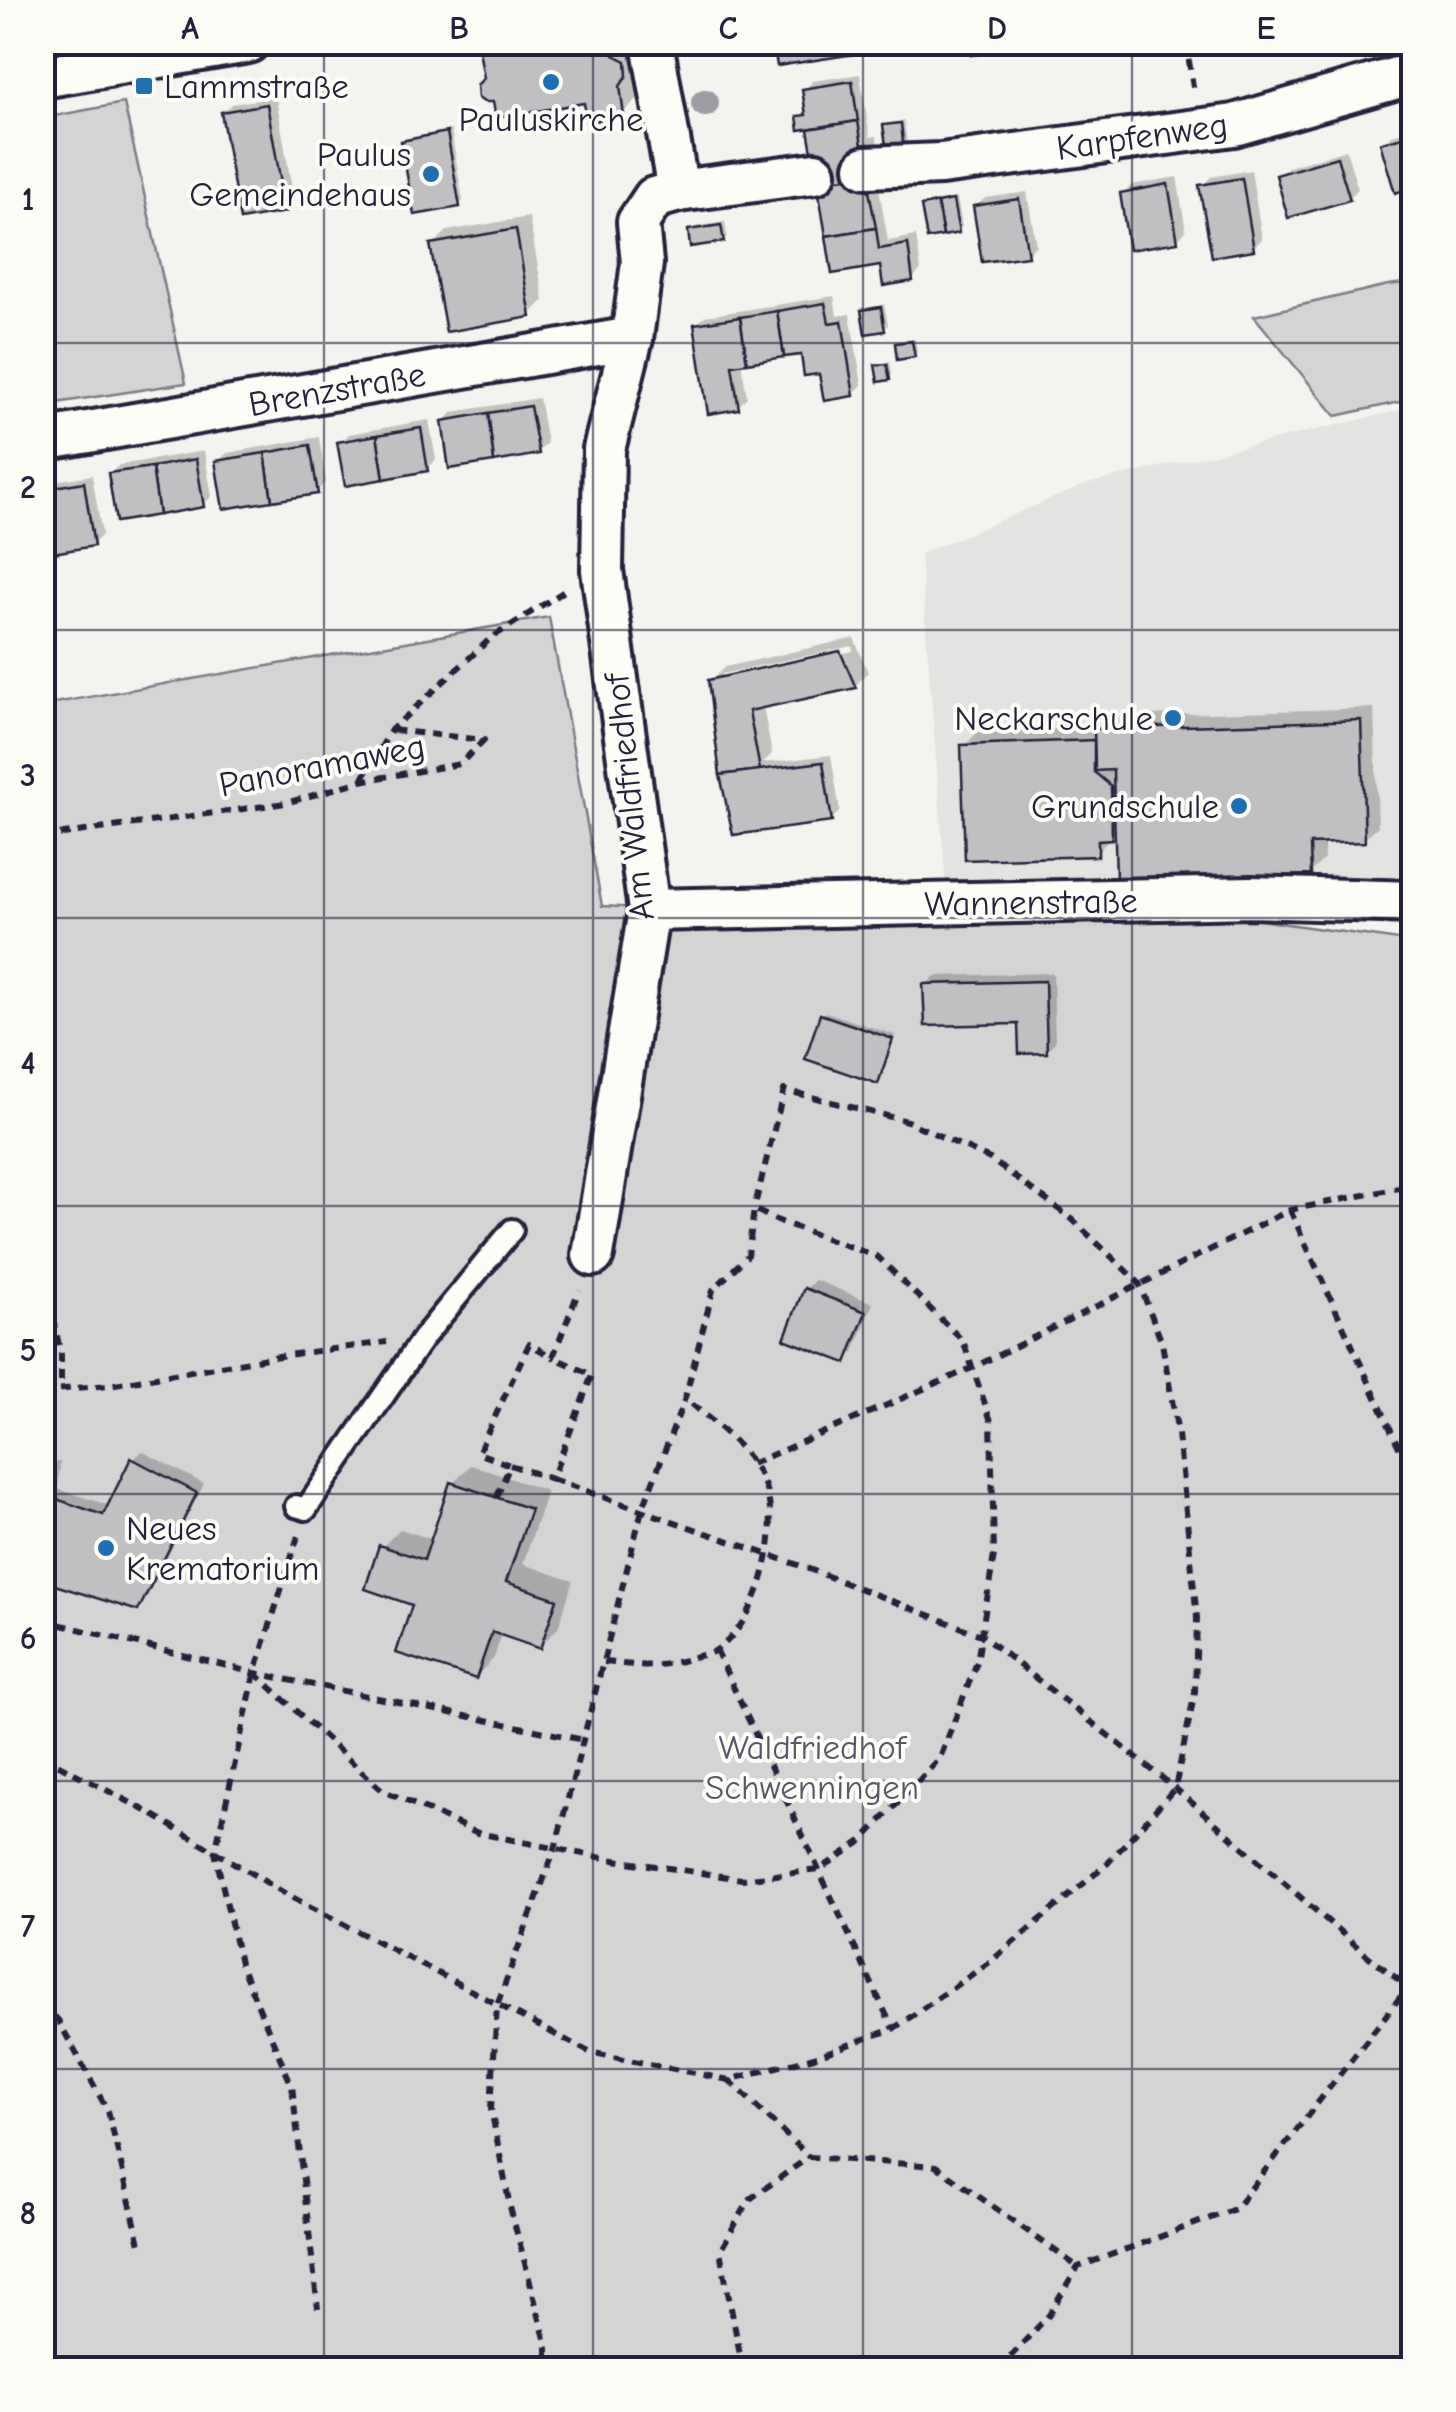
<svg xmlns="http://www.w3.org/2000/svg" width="1456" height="2412" font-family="'Comic Neue',sans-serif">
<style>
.built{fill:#e4e3e2}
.green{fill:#d5d4d5;stroke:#7c7b88;stroke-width:2.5}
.shadow{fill:#0003;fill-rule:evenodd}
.building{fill:#c0bfc2;stroke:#22223b;stroke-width:2.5}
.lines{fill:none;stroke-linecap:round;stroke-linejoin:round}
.service-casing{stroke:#22223b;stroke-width:28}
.minor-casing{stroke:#22223b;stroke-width:48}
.path{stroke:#22223b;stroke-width:6;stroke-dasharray:10 8;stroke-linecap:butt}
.service{stroke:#fdfcf7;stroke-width:20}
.minor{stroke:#fdfcf7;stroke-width:40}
.tree{fill:#9e9da5}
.grid{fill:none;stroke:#22223b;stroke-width:2.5;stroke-opacity:0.55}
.poi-dot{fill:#1f6fb2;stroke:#fdfcf7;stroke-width:4}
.labels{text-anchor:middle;stroke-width:8;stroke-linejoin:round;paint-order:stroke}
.poi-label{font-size:35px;fill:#22223b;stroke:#fdfcf7;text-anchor:end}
.street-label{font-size:35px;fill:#22223b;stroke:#fdfcf7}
.park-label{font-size:35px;fill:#585769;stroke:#fdfcf7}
.neatline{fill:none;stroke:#22223b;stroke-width:4}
.grid-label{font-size:32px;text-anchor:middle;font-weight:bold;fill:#22223b}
</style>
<rect width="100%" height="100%" fill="#f4f3ef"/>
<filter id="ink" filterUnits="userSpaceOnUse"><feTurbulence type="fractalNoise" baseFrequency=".01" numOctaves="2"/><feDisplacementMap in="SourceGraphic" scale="20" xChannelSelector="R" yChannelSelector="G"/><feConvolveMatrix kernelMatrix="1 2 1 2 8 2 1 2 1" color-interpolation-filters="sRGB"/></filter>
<g filter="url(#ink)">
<polygon class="built" points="1413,407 1413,881 946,885 920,554 1087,484"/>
<g class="green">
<polygon points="124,103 186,383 43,405 43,118"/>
<polygon points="1413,282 1413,399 1336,416 1254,316 1388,285"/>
<polygon points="549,617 602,906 696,911 1253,919 1413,942 1413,2369 43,2370 43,705"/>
</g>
<g class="shadow">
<polygon points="489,42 642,42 641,95 623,113 586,101 486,80 481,51"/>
<polygon points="860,74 870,137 877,136 878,148 873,153 888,241 916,236 921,270 912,279 882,263 820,182 808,154 814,149 810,126 800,117 807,109 804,90 813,81"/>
<polygon points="276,97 294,200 285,210 223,113 232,104"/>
<polygon points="904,120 907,144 903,148 886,126"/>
<polygon points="1414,129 1414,185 1383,144 1392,135"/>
<polygon points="451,130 463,201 459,205 403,142 407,138"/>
<polygon points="1346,150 1358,189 1349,198 1278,176 1288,167"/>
<polygon points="1251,170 1262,239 1253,248 1202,186 1211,177"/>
<polygon points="1177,177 1186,231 1177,240 1122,194 1132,185"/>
<polygon points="1027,192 1036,245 1027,254 976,207 985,198"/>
<polygon points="957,198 962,227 958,231 924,206 928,203"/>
<polygon points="529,217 544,300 530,314 433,245 447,231"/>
<polygon points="725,222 727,236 723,240 690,231 694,227"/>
<polygon points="834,296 837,316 850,314 862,385 853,394 821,371 803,352 741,361 747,397 738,406 696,325 705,316"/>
<polygon points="884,304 888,325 884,329 864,311"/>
<polygon points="915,339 917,351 913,355 898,344"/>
<polygon points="890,361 892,374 889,378 878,366"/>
<polygon points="539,398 547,443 538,452 444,422 453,412"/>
<polygon points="429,420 436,460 427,469 340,443 349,434"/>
<polygon points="319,437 326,482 317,491 218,462 227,453"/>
<polygon points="204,451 212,496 203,505 110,474 119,465"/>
<polygon points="92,475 102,535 93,544 42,552 42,483"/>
<path d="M854 638 868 672 855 686 763 706 772 754 763 763 831 755 840 811 831 820 735 832 711 681 725 667ZM852 646 853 651 722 679V674Z"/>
<polygon points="1374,708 1378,826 1364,839 1324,841 1324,859 1310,873 1117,830 1097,853 964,746 978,732 1099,728 1111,716"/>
<polygon points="1053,973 1055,1042 1046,1051 1020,1021 926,985 935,976"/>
<polygon points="826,1012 895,1035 877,1081 822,1015"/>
<polygon points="815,1280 873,1303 854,1352 845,1361 806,1289"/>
<polygon points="142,1451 204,1484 146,1599 137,1608 42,1579 42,1464 60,1462 58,1489 111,1506 133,1460"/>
<polygon points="471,1465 547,1491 523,1564 573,1581 558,1628 540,1646 502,1633 494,1658 476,1677 415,1604 382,1547 400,1529 434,1540 453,1483"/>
</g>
<g class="building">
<polygon points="521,42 613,42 614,55 626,61 627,76 620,86 624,116 587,122 584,103 496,118 493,102 484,102 478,98 477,85 484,78 479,50"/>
<polygon points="773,42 919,42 919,44 777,66"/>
<polygon points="969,42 1041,42 1041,45 971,55"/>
<polygon points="852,81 858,121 799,130 797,116 806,115 802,89"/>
<polygon points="267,104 286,212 240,220 221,112"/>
<polygon points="858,121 862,145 868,144 871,159 866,175 816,183 806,154 812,152 808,129"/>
<polygon points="901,123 904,151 887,152 883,125"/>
<polygon points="447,132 460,207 414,215 401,141"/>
<polygon points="1414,134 1414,187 1395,193 1380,143"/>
<polygon points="1337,157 1350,200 1288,218 1276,175"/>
<polygon points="866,175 876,228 826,236 817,182"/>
<polygon points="1242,178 1254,250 1212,257 1199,185"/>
<polygon points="1168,184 1178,242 1129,250 1120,193"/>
<polygon points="1019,199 1028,256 982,262 973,206"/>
<polygon points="953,200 959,233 943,236 937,203"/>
<polygon points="937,203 943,236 927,239 921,206"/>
<polygon points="721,225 724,242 690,247 688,230"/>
<polygon points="876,228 879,249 908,244 913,281 883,286 880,266 832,274 826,236"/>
<polygon points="516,229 531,317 446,332 430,244"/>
<polygon points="825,303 829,323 842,321 854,396 824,401 819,374 804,376 801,355 784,357 777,311"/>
<polygon points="881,307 885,331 865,334 861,310"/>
<polygon points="777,311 784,357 747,363 740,317"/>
<polygon points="740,317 747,363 732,365 739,409 708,414 694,324"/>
<polygon points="912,341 915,357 897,360 895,343"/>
<polygon points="887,364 890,380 878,382 875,365"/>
<polygon points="530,406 539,454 494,462 488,413"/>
<polygon points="488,413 494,462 449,469 442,421"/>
<polygon points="421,428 428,471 384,479 377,435"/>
<polygon points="377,435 384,479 345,486 337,442"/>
<polygon points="310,445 318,494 272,501 265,453"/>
<polygon points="265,453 272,501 223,509 215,461"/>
<polygon points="196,459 204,507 159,515 152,467"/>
<polygon points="152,467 159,515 116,522 108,473"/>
<polygon points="84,482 94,546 42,555 42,489"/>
<polygon points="840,651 856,688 749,711 760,770 720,775 708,680"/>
<polygon points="1361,720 1365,842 1310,844 1311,875 1116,880 1113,770 1095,771 1094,729"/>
<polygon points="1094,740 1094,772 1111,786 1112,839 1098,840 1098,856 965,860 961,745"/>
<polygon points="823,762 832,822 733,835 720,775"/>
<polygon points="1045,981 1047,1053 1019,1054 1018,1024 925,1026 923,984"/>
<polygon points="820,1014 893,1039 878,1084 805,1059"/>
<polygon points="804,1288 866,1312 846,1363 784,1339"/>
<polygon points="131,1458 197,1493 138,1611 42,1581 42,1471 52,1470 50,1497 103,1515"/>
<polygon points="450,1482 531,1509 506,1582 557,1599 540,1649 492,1632 476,1679 396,1653 412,1605 365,1589 379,1545 424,1560"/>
</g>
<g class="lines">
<defs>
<polyline id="service" points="296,1506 306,1509 423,1338 512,1230"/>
<g id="minor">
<polyline points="42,77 248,42"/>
<polyline points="866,167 941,164 1234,125 1414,73"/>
<polyline points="678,191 815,173"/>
<polyline points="42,440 632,338"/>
<polyline points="649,910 1252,897 1414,902"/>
<polyline points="593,1255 649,910 602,570 604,449 632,338 642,263 638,222 654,198 678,191 652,42"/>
</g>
</defs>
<use href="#service" class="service-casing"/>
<use href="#minor" class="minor-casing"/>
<g class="path">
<polyline points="1186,42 1194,93"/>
<polyline points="362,780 391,730 491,638 566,590"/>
<polyline points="42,837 286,803 361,781 460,764 484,740 391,730"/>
<polyline points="1290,1210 1414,1480"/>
<polyline points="42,1265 61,1355 61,1387"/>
<polyline points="42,1391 109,1385 279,1356 387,1342"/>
<polyline points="751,1464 972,1368 1290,1210 1414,1185"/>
<polyline points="510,1465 552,1479 592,1375 553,1357"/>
<polyline points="552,1479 801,1566 981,1635 1175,1788 1368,1956 1414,1992"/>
<polyline points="497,1497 510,1465 478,1453 529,1344 553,1357 579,1290"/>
<polyline points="298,1536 255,1673 215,1852 240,1963 292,2086 318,2309"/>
<polyline points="42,1620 255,1673 584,1740"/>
<polyline points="716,1650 893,2029"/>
<path d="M604 1662C642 1666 658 1669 694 1657 701 1655 711 1654 716 1650 760 1622 784 1528 763 1482 747 1446 713 1423 685 1398"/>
<polyline points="255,1673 382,1790 478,1833 608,1859 742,1879 819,1870 862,1841 940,1758 977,1662 994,1555 991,1421 963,1341 878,1257 773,1219 754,1209 748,1255 713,1290 685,1398 642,1510 555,1849 497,2005 491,2109 510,2207 547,2346 547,2370"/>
<polyline points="42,1756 150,1813 286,1894 589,2052 729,2080 814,2057 893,2029 990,1962 1107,1864 1175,1788 1195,1692 1197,1618 1178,1434 1162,1343 1139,1283 1072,1219 990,1159 907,1121 784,1090 754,1209"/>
<polyline points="42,2004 58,2020 108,2111 140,2244"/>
<polyline points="729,2080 809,2157"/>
<polyline points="743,2370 720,2251 750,2199 809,2157 936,2166 1078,2267"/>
<polyline points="998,2370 1049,2315 1078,2267 1235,2209 1408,1987 1414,1967"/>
</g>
<use href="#service" class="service"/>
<use href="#minor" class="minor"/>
</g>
<circle class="tree" cx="705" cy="103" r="14"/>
</g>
<path class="grid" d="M324 42V2370M593 42V2370M863 42V2370M1132 42V2370M42 343H1414M42 630H1414M42 918H1414M42 1206H1414M42 1494H1414M42 1781H1414M42 2069H1414"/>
<g class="poi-dot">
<circle cx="551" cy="82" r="10"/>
<rect x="134" y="76" width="20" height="20" rx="5"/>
<circle cx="431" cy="174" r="10"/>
<circle cx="1173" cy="718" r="10"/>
<circle cx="1239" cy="806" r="10"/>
<circle cx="106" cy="1548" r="10"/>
</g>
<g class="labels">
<g class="poi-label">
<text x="164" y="98" text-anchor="start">Lammstraße</text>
<text x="551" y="131" text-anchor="middle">Pauluskirche</text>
<text x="411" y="166">Paulus<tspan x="411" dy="40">Gemeindehaus</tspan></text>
<text x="1153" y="730">Neckarschule</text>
<text x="1219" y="818">Grundschule</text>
<text x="126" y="1540" text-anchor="start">Neues<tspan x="126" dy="40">Krematorium</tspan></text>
</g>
<g class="street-label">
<text transform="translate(1142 136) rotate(-8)" y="12">Karpfenweg</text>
<text transform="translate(337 389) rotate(-10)" y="12">Brenzstraße</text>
<text transform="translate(322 765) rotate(-11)" y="12">Panoramaweg</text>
<text transform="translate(629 797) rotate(-96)" y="12">Am Waldfriedhof</text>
<text transform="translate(1031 902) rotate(-1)" y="12">Wannenstraße</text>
</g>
<g class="park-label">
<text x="812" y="1759">Waldfriedhof<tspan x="812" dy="40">Schwenningen</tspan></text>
</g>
</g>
<rect width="1456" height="2412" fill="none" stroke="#fdfcf7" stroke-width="110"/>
<rect x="55" y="55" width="1346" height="2302" class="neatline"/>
<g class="grid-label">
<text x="190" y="39">A</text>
<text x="459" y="39">B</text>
<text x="728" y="39">C</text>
<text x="997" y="39">D</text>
<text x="1266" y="39">E</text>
<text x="28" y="210">1</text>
<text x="28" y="498">2</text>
<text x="28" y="786">3</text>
<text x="28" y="1074">4</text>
<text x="28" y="1361">5</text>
<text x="28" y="1649">6</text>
<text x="28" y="1937">7</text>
<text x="28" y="2224">8</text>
</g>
</svg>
